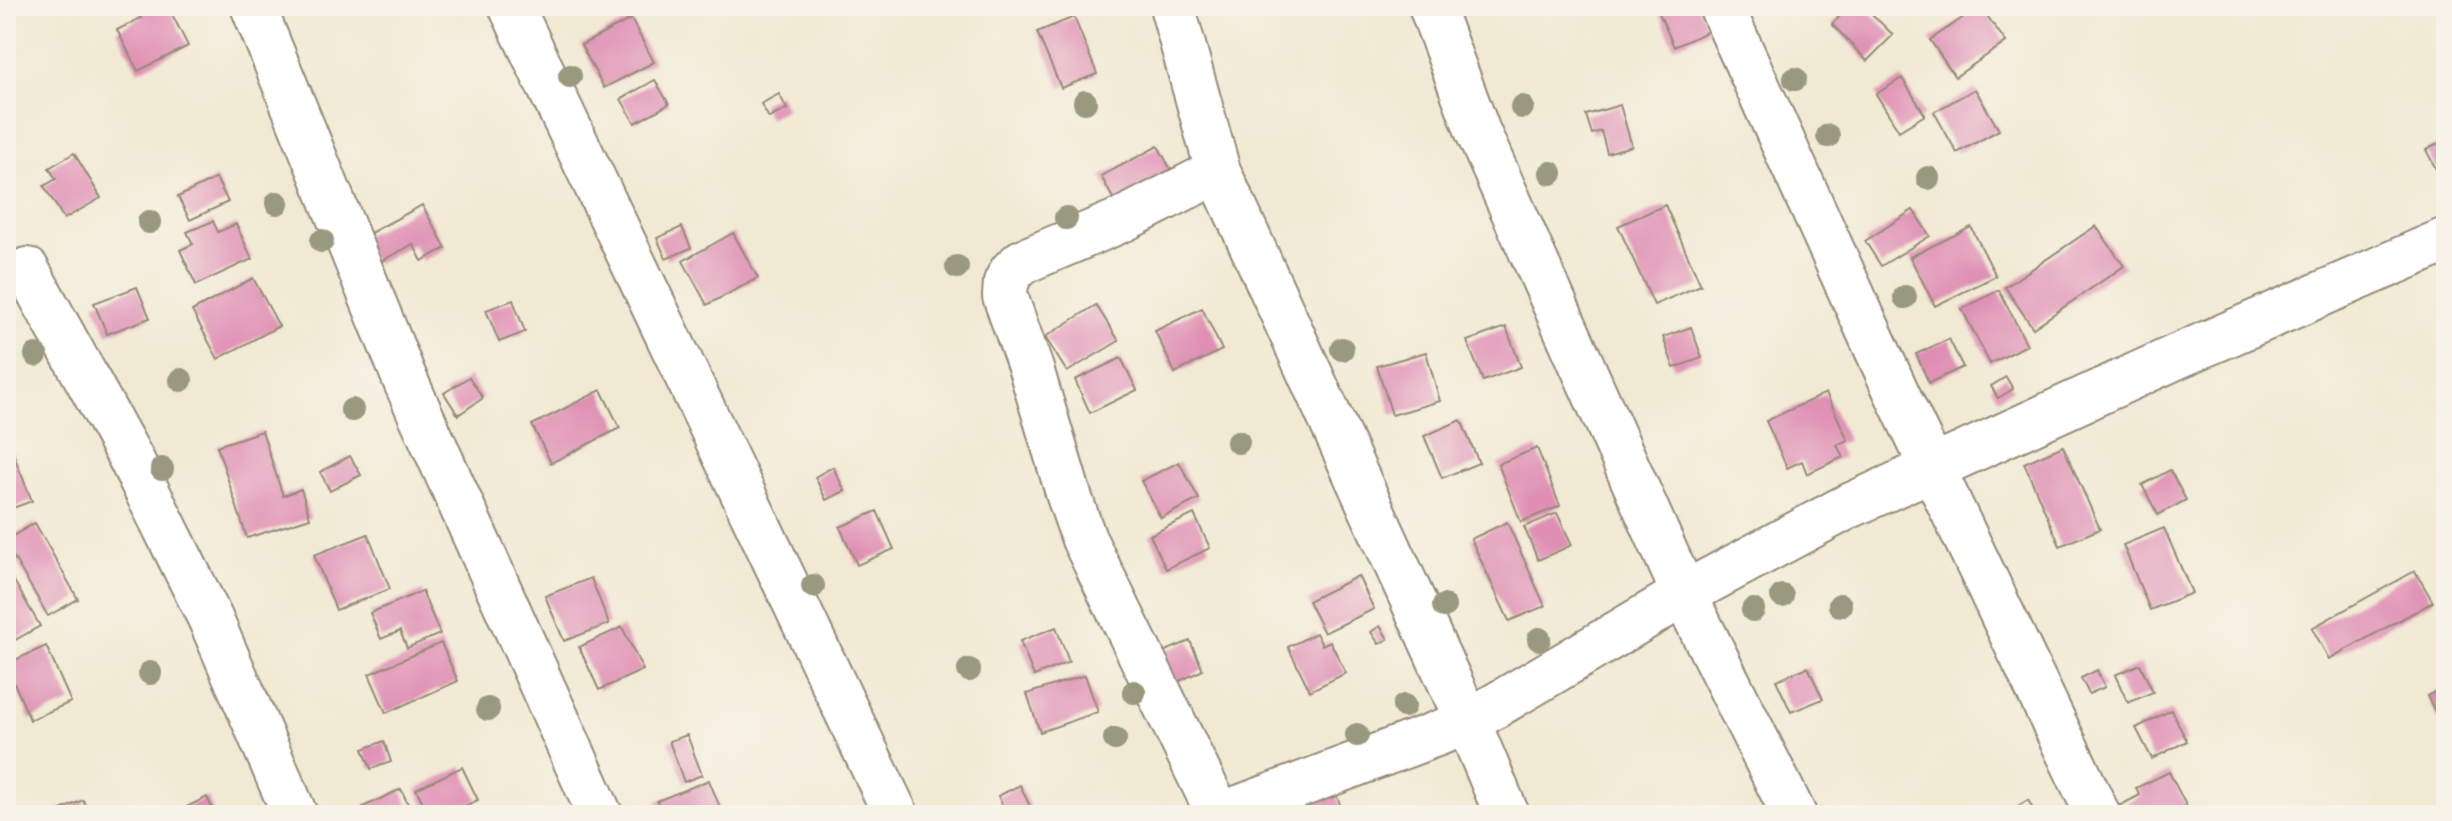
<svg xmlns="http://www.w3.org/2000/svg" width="2452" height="821" font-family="Dekko,sans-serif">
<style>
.building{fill:#df8fb4}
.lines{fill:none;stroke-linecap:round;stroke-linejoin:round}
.minor-casing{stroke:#968a78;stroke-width:48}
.minor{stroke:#fff;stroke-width:44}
.tree{fill:#999980}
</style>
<rect width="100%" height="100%" fill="#f7f3e8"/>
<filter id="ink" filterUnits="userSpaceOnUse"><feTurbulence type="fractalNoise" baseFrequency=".0125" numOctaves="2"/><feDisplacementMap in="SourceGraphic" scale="16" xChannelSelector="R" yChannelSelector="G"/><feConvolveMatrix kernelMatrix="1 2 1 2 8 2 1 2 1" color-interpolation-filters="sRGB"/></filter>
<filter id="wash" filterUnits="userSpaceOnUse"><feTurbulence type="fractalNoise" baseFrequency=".006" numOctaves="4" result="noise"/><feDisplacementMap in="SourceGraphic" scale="32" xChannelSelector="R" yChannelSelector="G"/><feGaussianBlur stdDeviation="1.8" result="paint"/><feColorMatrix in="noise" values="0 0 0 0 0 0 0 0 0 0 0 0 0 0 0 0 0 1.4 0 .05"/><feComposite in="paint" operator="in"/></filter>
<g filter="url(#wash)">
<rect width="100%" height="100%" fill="#f1e9d3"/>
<g id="blocks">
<g class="building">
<polygon points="135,6 168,6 188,46 138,71 117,30 141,18"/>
<polygon points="1656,6 1698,6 1709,31 1674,47"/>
<polygon points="1850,6 1864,6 1893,35 1867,61 1832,24"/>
<polygon points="1980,6 2006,42 1955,77 1930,40"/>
<polygon points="1074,17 1097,74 1061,88 1037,32"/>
<polygon points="631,19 654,62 604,88 581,45"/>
<polygon points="1902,78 1925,115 1899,131 1876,94"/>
<polygon points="655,80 669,104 635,123 621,99"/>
<polygon points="1975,89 1999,130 1957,153 1934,112"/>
<polygon points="779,94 787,109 769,118 761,104"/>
<polygon points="1620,105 1632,146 1607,153 1601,131 1592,134 1586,115"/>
<polygon points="2446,140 2446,164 2436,169 2426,150"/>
<polygon points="1158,146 1177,181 1120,212 1101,176"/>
<polygon points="74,153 101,198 64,219 44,186 56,179 49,168"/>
<polygon points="216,178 228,202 190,220 178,197"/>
<polygon points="422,205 446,248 422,261 413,244 376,264 361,238"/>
<polygon points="1665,205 1701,285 1654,305 1618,226"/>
<polygon points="1913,210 1930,236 1881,266 1865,241"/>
<polygon points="213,221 218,232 236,224 252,259 196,285 180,250 193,244 187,232"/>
<polygon points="2096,226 2124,266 2033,328 2005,287"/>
<polygon points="682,227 691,248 666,259 657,238"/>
<polygon points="1971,227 1996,276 1935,306 1910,257"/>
<polygon points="733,233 758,278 707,305 683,261"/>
<polygon points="253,278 279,326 218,359 192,311"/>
<polygon points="137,287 150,318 107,334 94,303"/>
<polygon points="1999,290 2027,345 1990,364 1962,309"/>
<polygon points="513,300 525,332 499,342 486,310"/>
<polygon points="1096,305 1119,341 1067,372 1045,337"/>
<polygon points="1202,308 1222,350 1175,373 1155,331"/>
<polygon points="1506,327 1521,367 1483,381 1467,341"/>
<polygon points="1691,327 1702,358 1674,368 1663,337"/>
<polygon points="1949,339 1963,367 1929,383 1916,354"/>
<polygon points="1426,352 1440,401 1392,415 1377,366"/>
<polygon points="1121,358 1137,390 1090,413 1075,380"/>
<polygon points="469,377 483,398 458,415 444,393"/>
<polygon points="2006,377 2013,389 1998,398 1991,386"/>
<polygon points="601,390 620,428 551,463 532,425"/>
<polygon points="1826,393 1848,440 1837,445 1843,457 1807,474 1802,461 1787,468 1766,421"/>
<polygon points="1461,420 1479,463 1442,478 1424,436"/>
<polygon points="262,431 283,496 301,489 310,518 247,538 217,446"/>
<polygon points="2063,446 2100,529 2060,546 2024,463"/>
<polygon points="1537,448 1560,506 1521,522 1498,464"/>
<polygon points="12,451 32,501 13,508 9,499 6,500 6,453"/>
<polygon points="350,456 361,475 330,491 320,472"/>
<polygon points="1179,462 1199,499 1161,518 1141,481"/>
<polygon points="833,467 845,491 826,500 815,477"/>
<polygon points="2170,470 2186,500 2158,515 2142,485"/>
<polygon points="877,511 894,549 857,565 840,527"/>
<polygon points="1557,513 1572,545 1538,560 1524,527"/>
<polygon points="1194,514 1210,548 1166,569 1150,535"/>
<polygon points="1507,522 1545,606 1509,621 1471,539"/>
<polygon points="35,523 78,599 48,616 6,544 6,540"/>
<polygon points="2164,528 2192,593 2150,610 2123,545"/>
<polygon points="368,534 390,589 336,610 314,555"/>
<polygon points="2415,571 2433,602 2329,659 2312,628"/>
<polygon points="1358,576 1374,609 1324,633 1308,601"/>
<polygon points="591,578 609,624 564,641 545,596"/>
<polygon points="14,581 40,626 6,645 6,586"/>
<polygon points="422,591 440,634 407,648 400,631 381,639 370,613"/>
<polygon points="1380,626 1388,639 1379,644 1371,632"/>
<polygon points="622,627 643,670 599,690 579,647"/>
<polygon points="1056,627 1069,662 1034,676 1020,641"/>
<polygon points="1316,633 1322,645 1330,641 1346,673 1310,691 1288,647"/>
<polygon points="1190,641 1203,670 1167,687 1153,656"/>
<polygon points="441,643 458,681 386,713 369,674"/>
<polygon points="46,646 71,702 30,720 6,664"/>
<polygon points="2140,664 2153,692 2128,703 2115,675"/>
<polygon points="1808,667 1823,699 1791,712 1776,680"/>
<polygon points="2097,670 2105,687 2089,694 2081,678"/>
<polygon points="1085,675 1098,712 1040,732 1027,694"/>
<polygon points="2446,686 2446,728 2444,729 2427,696"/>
<polygon points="2171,710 2187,741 2152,759 2136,728"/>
<polygon points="687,735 702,775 684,782 669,741"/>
<polygon points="384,741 391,762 371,769 363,749"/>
<polygon points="462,767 478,800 445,815 429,815 416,789"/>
<polygon points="2169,772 2190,813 2123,815 2119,806 2140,795 2136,788"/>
<polygon points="709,780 723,815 663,815 657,801"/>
<polygon points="1020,785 1034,815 1007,815 998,796"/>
<polygon points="401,789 413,815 367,815 363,807"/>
<polygon points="1336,794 1344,815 1294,815 1292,811"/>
<polygon points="207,797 215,815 170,815"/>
<polygon points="83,800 89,815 50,815"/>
<polygon points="2028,800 2036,815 2003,815"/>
</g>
</g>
</g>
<g filter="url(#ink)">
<use href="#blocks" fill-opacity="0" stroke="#968a78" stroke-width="2"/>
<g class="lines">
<defs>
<g id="minor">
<polyline points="253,6 406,382 600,815"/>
<polyline points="511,6 896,815"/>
<polyline points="1172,6 1218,171 1468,722 1507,815"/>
<polyline points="1431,6 1478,132 1684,594 1794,815"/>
<polyline points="1721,6 1900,400 2098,815"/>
<polyline points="1218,171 1124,219 1022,262 1012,271 1006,282 1005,296 1031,369 1069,496 1084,539 1219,815"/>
<polyline points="27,270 131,459 210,618 295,815"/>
<polyline points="1220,815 1468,722 1684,594 1845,508 2178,356 2446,240"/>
</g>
</defs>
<use href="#minor" class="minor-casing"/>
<use href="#minor" class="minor"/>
</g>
<g class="tree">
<circle cx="570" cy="76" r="12"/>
<circle cx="1795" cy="79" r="12"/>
<circle cx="1085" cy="102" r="12"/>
<circle cx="1522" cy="107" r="12"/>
<circle cx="1828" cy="136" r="12"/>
<circle cx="1551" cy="173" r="12"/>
<circle cx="1928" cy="178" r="12"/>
<circle cx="277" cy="203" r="12"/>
<circle cx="1066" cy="218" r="12"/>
<circle cx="149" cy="222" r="12"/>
<circle cx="322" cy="241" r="12"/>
<circle cx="957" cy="267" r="12"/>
<circle cx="1905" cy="297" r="12"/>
<circle cx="1342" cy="349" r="12"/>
<circle cx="36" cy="355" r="12"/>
<circle cx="181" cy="380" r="12"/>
<circle cx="352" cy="410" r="12"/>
<circle cx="1238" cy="442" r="12"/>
<circle cx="162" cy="469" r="12"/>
<circle cx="813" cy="586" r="12"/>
<circle cx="1782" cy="596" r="12"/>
<circle cx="1840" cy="605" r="12"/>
<circle cx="1444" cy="606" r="12"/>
<circle cx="1753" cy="610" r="12"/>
<circle cx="1539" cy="639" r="12"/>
<circle cx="969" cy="670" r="12"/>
<circle cx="150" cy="673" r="12"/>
<circle cx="1134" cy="692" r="12"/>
<circle cx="1404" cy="706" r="12"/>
<circle cx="488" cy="709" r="12"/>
<circle cx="1357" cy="735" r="12"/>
<circle cx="1115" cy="739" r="12"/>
</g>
</g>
<rect width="2452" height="821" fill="none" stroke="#f7f3e8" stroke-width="32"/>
</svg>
